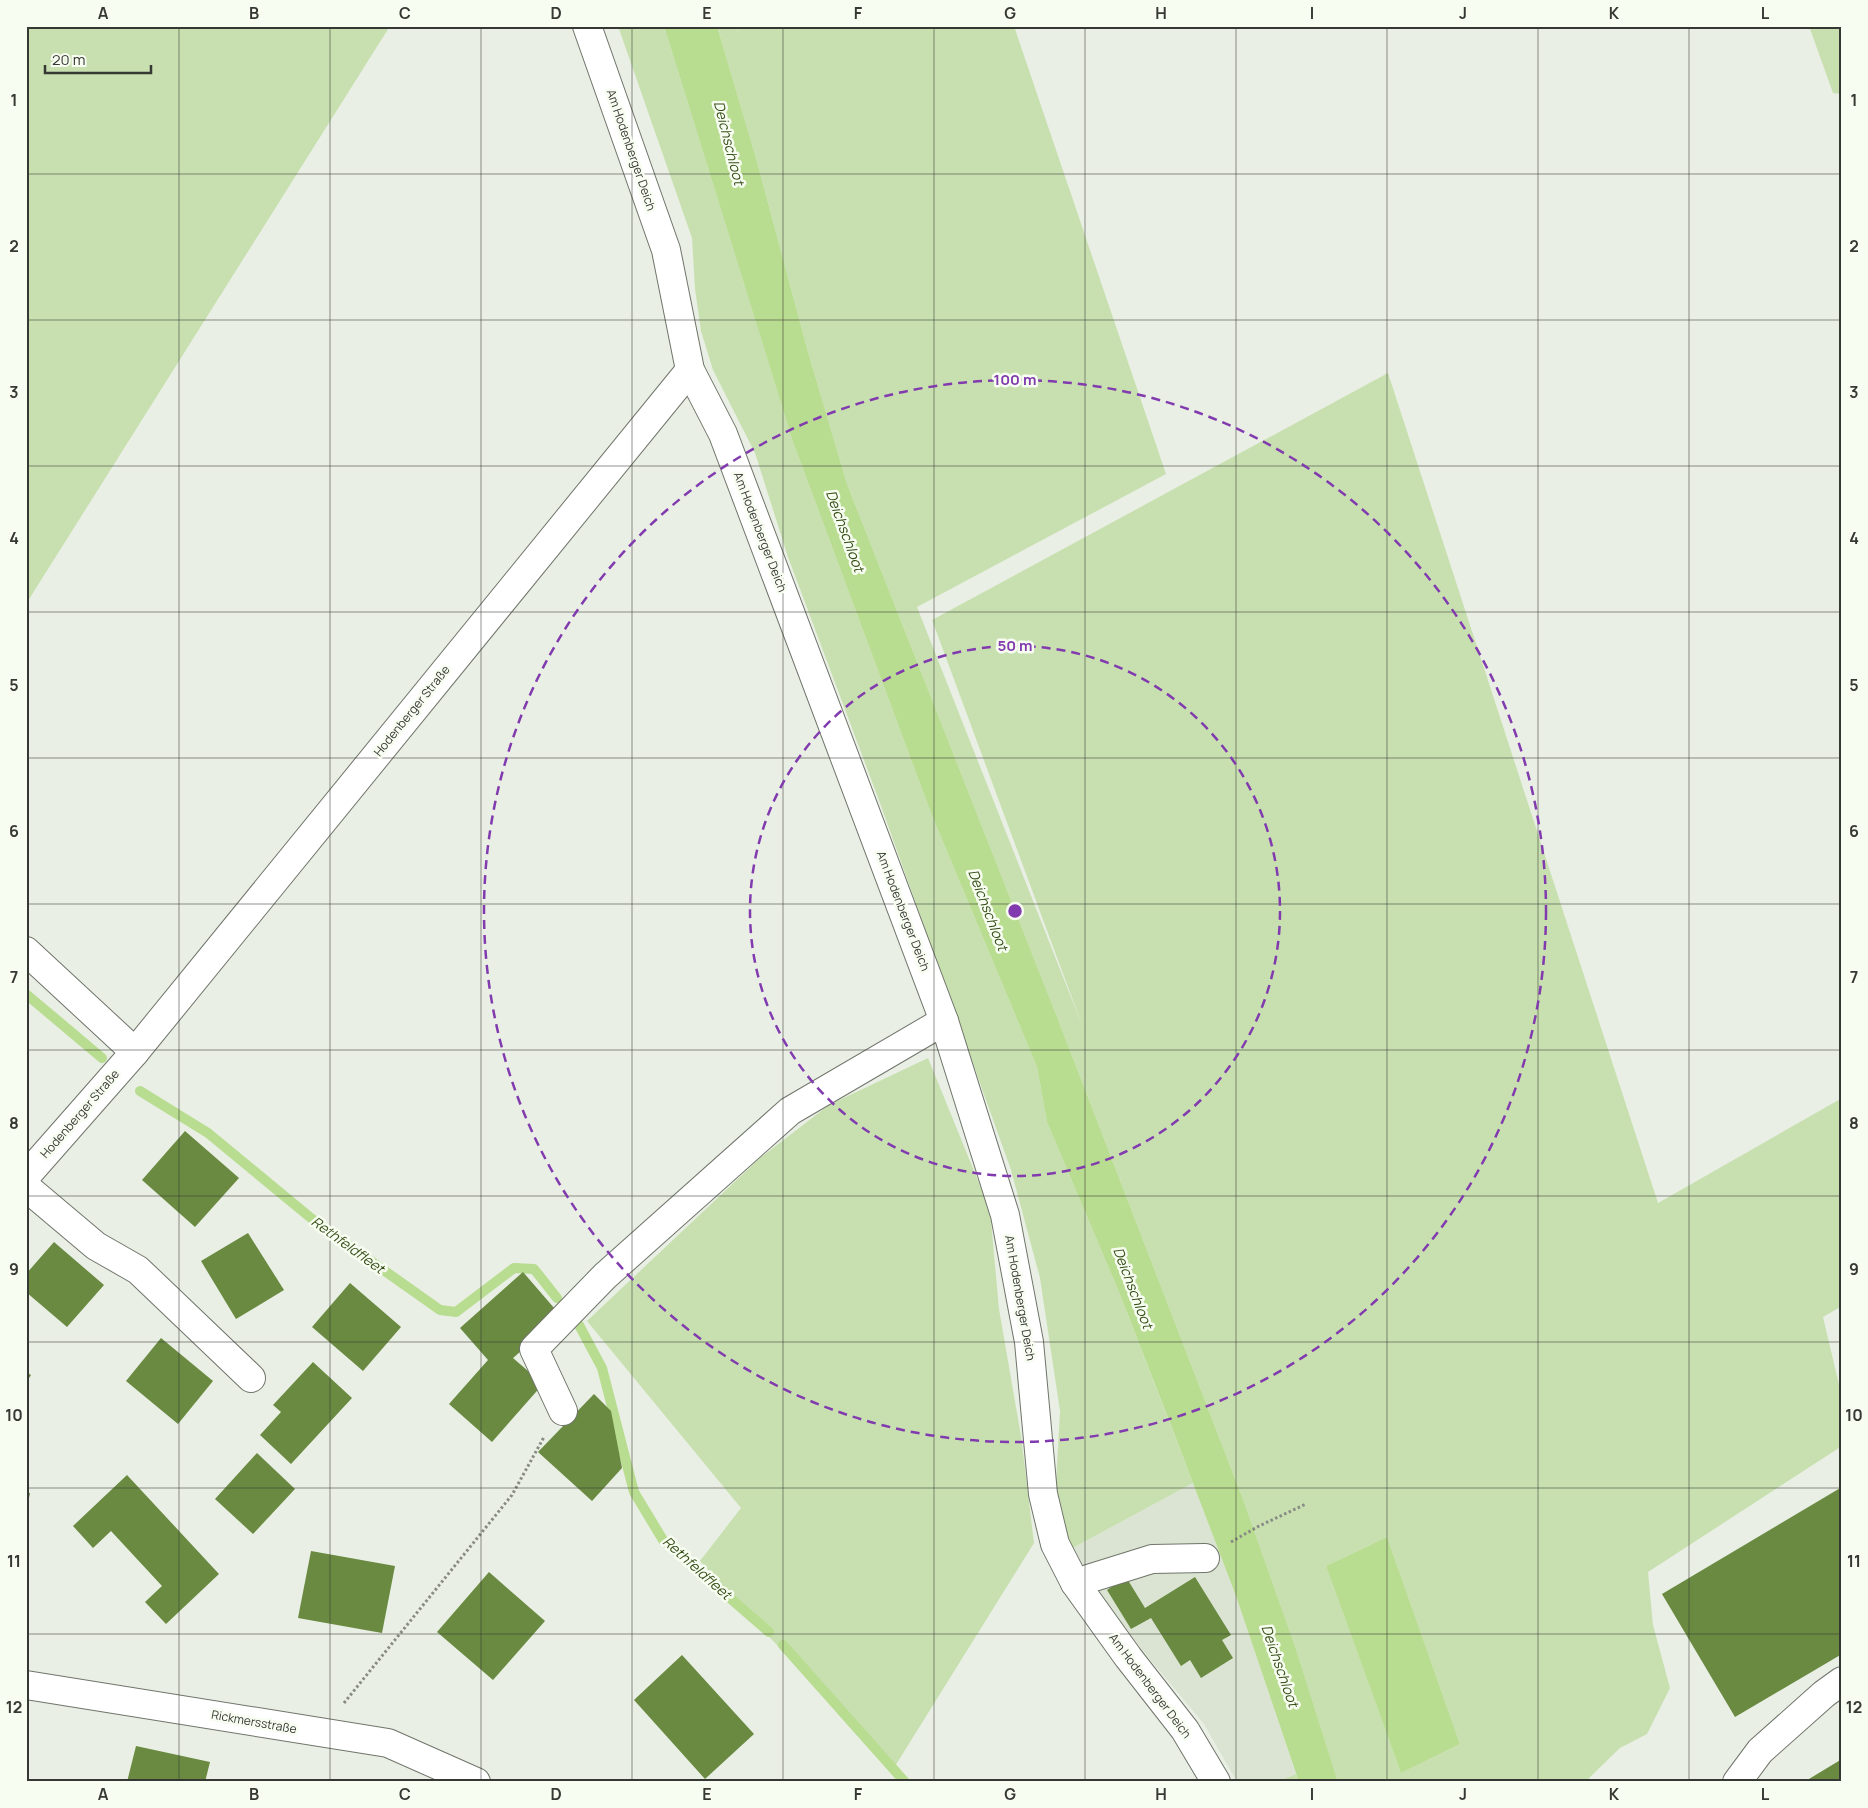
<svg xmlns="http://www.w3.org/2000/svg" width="1868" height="1808" font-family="Manrope,sans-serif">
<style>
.built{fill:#dbe4d2}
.green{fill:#c8e0b0;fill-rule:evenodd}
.water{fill:#b8dc90}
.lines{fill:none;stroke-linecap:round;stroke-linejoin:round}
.stream{stroke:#b8dc90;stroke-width:10}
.building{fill:#698a40}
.minor-casing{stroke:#70756b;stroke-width:30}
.path{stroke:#888b84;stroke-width:3;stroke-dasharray:2.5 2.5;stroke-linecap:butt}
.minor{stroke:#fff;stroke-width:28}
.grid{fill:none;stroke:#363834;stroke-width:1;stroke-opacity:0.55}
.ring{fill:none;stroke:#813bae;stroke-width:2.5;stroke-dasharray:9 6}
.labels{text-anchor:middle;stroke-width:5;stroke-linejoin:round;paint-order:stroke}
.street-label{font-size:12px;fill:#363834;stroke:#f7fdf1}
.water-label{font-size:14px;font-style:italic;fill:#364d17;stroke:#f7fdf1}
.centre{fill:#813bae;stroke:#f7fdf1;stroke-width:2.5}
.ring-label{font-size:15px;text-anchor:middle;font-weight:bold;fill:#813bae;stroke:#f7fdf1;stroke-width:5;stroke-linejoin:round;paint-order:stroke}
.neatline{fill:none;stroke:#363834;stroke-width:2}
.grid-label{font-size:16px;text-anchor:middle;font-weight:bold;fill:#363834}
</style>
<rect width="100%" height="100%" fill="#e9efe4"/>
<polygon class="built" points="1193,1483 1236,1596 1296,1774 1276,1782 1237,1782 1204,1724 1142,1650 1099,1594 1069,1550"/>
<g class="green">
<polygon points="26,26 390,26 26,604"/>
<polygon points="618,26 664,26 793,442 931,813 1037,1067 1047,1122 1119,1292 1193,1483 1069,1550 1056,1484 1060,1411 1040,1278 1011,1170 880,803 788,557 755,453 713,370 701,331 695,289 692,238"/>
<path d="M717 26H736L739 33 737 26H1014L1166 474 917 607 1082 1025 932 620 1388 373 1658 1203 1842 1098V1306L1823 1317 1842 1397V1446L1648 1572 1653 1625 1670 1688 1647 1734 1620 1748 1589 1778 1590 1782H1338L1296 1649 1244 1502 1059 1022 847 484 808 352 756 158ZM1387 1537 1460 1744 1401 1773 1326 1566Z"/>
<polygon points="1809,26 1842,26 1842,94 1833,93"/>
<polygon points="928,1058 990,1210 999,1309 1021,1436 1034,1543 892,1771 700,1561 741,1508 587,1321 760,1158 829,1105"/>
<polygon points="1296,1774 1299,1782 1276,1782"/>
</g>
<g class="water">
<polygon points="664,26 717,26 756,158 808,352 847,484 1059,1022 1244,1502 1296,1649 1338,1782 1299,1782 1236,1596 1172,1428 1119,1292 1047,1122 1037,1067 931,813 793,442"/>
<polygon points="1387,1537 1460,1744 1401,1773 1326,1566"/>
</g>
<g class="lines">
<g class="stream">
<polyline points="26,994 102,1058"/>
<polyline points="140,1091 208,1133 317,1223 440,1310 456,1312 514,1268 534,1269 557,1298"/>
<polyline points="579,1325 602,1368 634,1492 663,1540 769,1632"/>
<polyline points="783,1645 905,1782"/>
</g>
</g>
<g class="building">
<polygon points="185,1131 239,1178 195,1227 142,1180"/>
<polygon points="248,1233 284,1290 236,1319 201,1261"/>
<polygon points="54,1242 104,1285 67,1327 26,1292 26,1274"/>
<polygon points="523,1272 561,1316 513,1358 543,1384 492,1442 449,1404 488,1360 460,1328"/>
<polygon points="350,1283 401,1327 363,1371 312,1327"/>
<polygon points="161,1338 213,1381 178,1424 126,1381"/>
<polygon points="313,1362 352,1398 291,1464 260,1435 281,1412 273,1405"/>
<polygon points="26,1372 31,1375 26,1383"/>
<polygon points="594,1394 611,1411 622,1468 592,1501 538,1452"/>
<polygon points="257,1453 295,1489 253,1534 215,1499"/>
<polygon points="127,1475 219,1574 166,1624 145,1602 162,1586 111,1531 93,1548 73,1526"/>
<polygon points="1842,1487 1842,1654 1735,1717 1662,1594"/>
<polygon points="26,1493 30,1493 27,1508 26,1508"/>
<polygon points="311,1551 395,1566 382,1633 298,1618"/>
<polygon points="489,1572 545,1621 493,1680 437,1632"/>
<polygon points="1126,1577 1145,1608 1195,1577 1231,1635 1222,1640 1233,1658 1201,1678 1190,1660 1181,1666 1151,1618 1131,1629 1107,1590"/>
<polygon points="682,1655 754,1734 705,1779 634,1700"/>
<polygon points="136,1746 210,1762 205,1782 127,1782"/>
<polygon points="1842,1759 1842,1782 1804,1782"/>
</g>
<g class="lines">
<defs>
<g id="minor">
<polyline points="587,26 666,250 690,370 723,434 944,1021 1005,1215 1029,1342 1043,1494 1055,1544 1075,1583 1128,1657 1185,1730 1216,1782"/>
<polyline points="26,951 135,1052"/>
<polyline points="26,1176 135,1052 690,370"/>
<polyline points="26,1187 96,1246 138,1270 251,1378"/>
<polyline points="563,1411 534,1349 605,1276 790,1111 944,1021"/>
<polyline points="1075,1583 1152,1559 1205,1558"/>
<polyline points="26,1685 388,1743 476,1782"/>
<polyline points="1737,1782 1760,1751 1824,1694 1842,1681"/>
</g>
</defs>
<use href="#minor" class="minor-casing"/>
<g class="path">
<polyline points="1231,1542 1259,1526 1306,1504"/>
<polyline points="344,1703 512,1495 544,1437"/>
</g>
<use href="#minor" class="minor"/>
</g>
<path class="grid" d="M179 26V1782M330 26V1782M481 26V1782M632 26V1782M783 26V1782M934 26V1782M1085 26V1782M1236 26V1782M1387 26V1782M1538 26V1782M1689 26V1782M26 174H1842M26 320H1842M26 466H1842M26 612H1842M26 758H1842M26 904H1842M26 1050H1842M26 1196H1842M26 1342H1842M26 1488H1842M26 1634H1842"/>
<g class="ring">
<circle cx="1015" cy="911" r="265"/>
<circle cx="1015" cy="911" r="531"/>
</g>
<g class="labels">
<g class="street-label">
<text transform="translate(631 150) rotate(71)" y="4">Am Hodenberger Deich</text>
<text transform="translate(760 532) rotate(69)" y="4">Am Hodenberger Deich</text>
<text transform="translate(412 711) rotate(-51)" y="4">Hodenberger Straße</text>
<text transform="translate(903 911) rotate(69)" y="4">Am Hodenberger Deich</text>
<text transform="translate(80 1114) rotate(-49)" y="4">Hodenberger Straße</text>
<text transform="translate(1020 1298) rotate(80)" y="4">Am Hodenberger Deich</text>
<text transform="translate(1150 1686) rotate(53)" y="4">Am Hodenberger Deich</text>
<text transform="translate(254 1722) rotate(10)" y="4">Rickmersstraße</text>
</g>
<g class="water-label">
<text transform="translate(729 143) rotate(76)" y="5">Deichschloot</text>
<text transform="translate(845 531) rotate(70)" y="5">Deichschloot</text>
<text transform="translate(988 910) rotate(69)" y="5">Deichschloot</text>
<text transform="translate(348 1245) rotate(36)" y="5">Rethfeldfleet</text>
<text transform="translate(1133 1288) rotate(69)" y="5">Deichschloot</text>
<text transform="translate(697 1568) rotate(42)" y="5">Rethfeldfleet</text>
<text transform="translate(1280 1666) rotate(71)" y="5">Deichschloot</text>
</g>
</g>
<circle cx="1015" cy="911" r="8" class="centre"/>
<g class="ring-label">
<text x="1015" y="385">100 m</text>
<text x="1015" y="651">50 m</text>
</g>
<rect width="1868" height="1808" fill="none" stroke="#f7fdf1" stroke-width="55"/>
<path d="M45 65v8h106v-8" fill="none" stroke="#363834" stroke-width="2.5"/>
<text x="52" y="65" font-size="15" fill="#363834" stroke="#f7fdf1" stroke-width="4" paint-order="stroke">20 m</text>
<rect x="28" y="28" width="1812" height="1752" class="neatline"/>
<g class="grid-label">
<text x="103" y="19">A</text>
<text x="254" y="19">B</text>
<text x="405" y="19">C</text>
<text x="556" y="19">D</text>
<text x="707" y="19">E</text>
<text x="858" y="19">F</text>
<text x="1010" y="19">G</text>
<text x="1161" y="19">H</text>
<text x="1312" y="19">I</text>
<text x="1463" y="19">J</text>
<text x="1614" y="19">K</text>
<text x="1765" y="19">L</text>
<text x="14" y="106">1</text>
<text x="1854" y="106">1</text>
<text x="14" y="252">2</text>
<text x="1854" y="252">2</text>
<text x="14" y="398">3</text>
<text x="1854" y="398">3</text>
<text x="14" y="544">4</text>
<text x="1854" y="544">4</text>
<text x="14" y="691">5</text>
<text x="1854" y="691">5</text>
<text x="14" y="837">6</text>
<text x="1854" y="837">6</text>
<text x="14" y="983">7</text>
<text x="1854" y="983">7</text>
<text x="14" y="1129">8</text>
<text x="1854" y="1129">8</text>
<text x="14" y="1275">9</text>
<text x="1854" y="1275">9</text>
<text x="14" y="1421">10</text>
<text x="1854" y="1421">10</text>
<text x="14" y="1567">11</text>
<text x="1854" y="1567">11</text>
<text x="14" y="1713">12</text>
<text x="1854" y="1713">12</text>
<text x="103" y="1800">A</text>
<text x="254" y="1800">B</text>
<text x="405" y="1800">C</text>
<text x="556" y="1800">D</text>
<text x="707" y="1800">E</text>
<text x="858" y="1800">F</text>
<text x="1010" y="1800">G</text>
<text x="1161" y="1800">H</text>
<text x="1312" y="1800">I</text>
<text x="1463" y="1800">J</text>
<text x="1614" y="1800">K</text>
<text x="1765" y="1800">L</text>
</g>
</svg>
